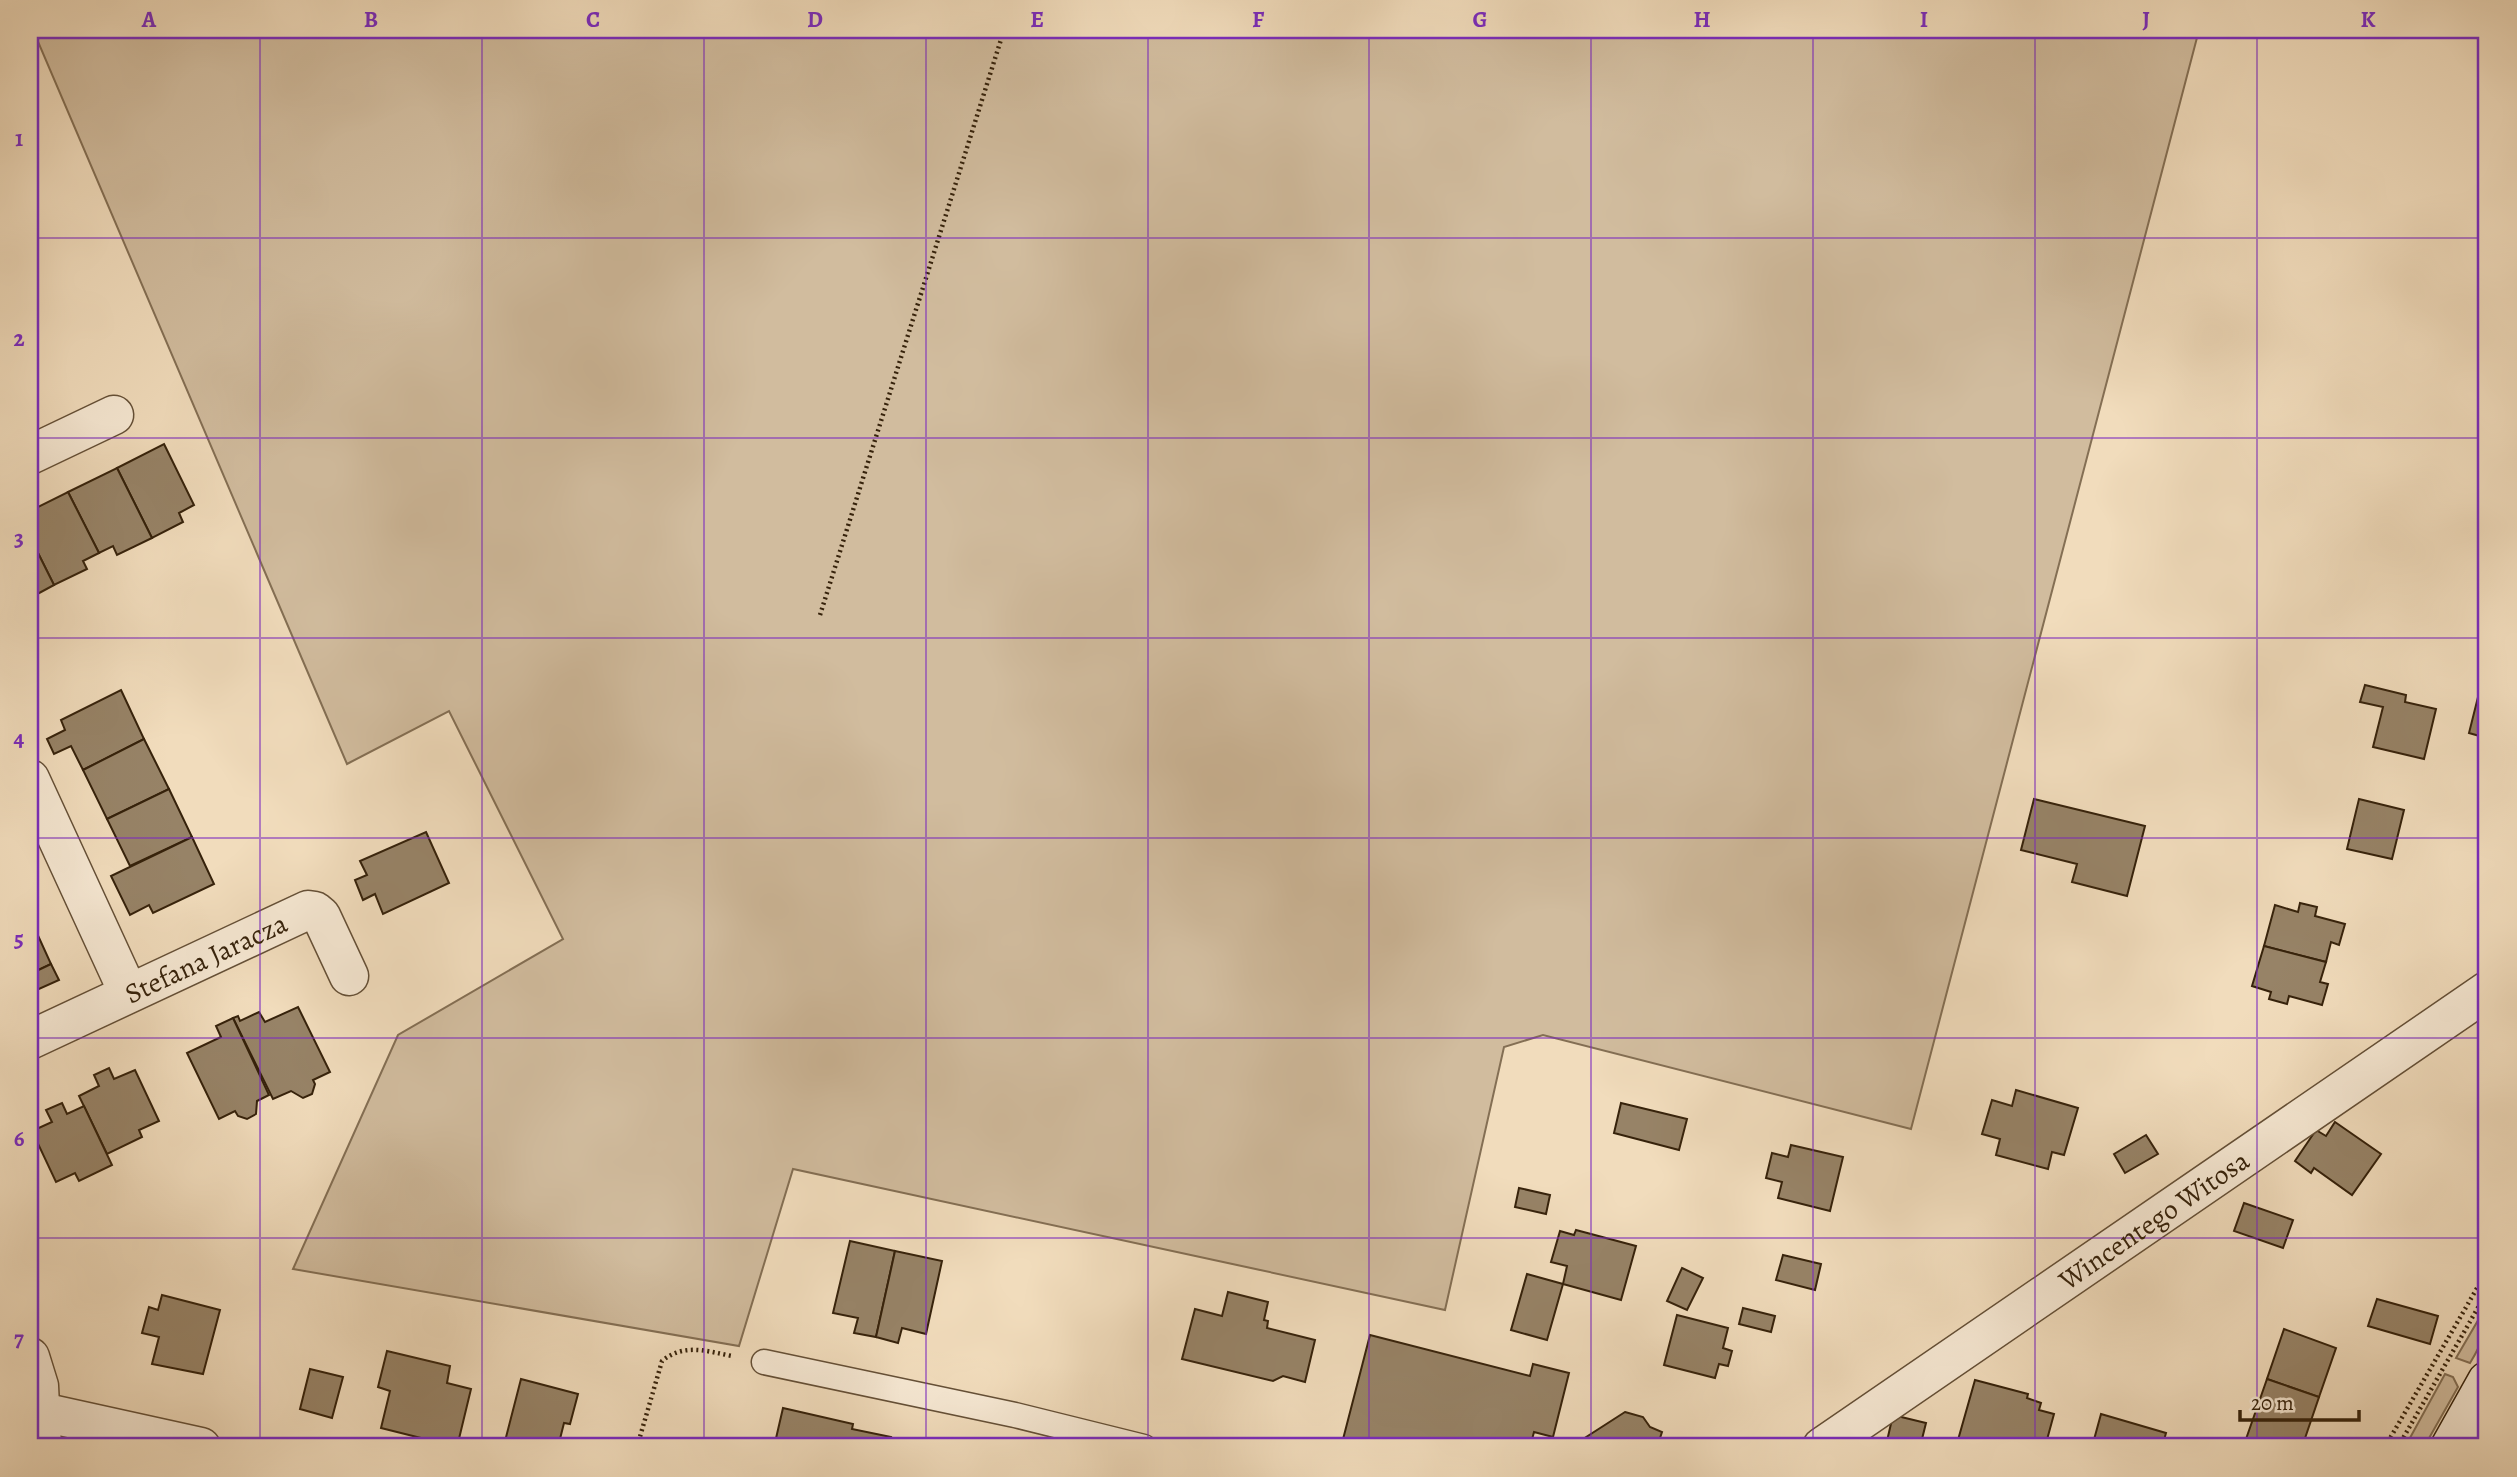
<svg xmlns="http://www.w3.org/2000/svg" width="2517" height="1477" font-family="Alegreya,serif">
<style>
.green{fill:#d1bc9e;stroke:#846f54;stroke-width:2}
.building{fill:#978367;stroke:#36220b;stroke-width:2}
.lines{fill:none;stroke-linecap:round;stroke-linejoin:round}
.lane-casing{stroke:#655037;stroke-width:27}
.street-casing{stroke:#655037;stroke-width:41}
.secondary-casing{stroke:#36220b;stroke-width:41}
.path{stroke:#36220b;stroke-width:4.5;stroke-dasharray:2 3.5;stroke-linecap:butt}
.lane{stroke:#f6e8d3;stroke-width:24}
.street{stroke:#f6e8d3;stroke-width:38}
.secondary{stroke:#f6e8d3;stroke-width:38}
.grid{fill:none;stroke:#7b2cbf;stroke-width:2;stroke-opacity:0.55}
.labels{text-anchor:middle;stroke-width:5;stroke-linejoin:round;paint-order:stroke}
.street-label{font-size:28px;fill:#36220b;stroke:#f6e8d3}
.neatline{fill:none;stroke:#7b2cbf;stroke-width:2.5}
.grid-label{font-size:23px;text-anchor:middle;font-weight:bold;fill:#7b2cbf}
</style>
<rect width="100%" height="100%" fill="#f1dcbc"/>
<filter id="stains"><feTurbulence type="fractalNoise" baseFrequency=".00286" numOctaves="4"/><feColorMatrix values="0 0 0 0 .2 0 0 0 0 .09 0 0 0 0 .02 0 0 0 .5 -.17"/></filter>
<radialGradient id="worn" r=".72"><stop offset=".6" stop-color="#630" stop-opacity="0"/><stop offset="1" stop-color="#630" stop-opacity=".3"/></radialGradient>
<g class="green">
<polygon points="33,30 2199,30 1911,1129 1543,1035 1504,1047 1445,1310 793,1169 739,1346 293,1269 398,1035 563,939 449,711 347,764"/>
<path d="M2487 1305C2487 1329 2483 1342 2470 1363L2456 1358Z"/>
<polygon points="2445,1374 2453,1377 2458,1387 2424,1447 2405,1447"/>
</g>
<g class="building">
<polygon points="164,444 194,505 179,513 183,522 152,538 117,468"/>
<polygon points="117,468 152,538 117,555 113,546 99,553 68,492"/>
<polygon points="68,492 99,553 83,561 87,569 54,585 30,537 30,511"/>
<polygon points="30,537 54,585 30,598"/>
<polygon points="2365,685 2406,695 2405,702 2436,709 2424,759 2373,747 2383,707 2360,702"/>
<polygon points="2480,689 2487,690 2487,746 2481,745 2483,737 2469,733"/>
<polygon points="121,690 144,739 83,770 71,746 54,754 47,739 65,730 61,720"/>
<polygon points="144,739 169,789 107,819 83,770"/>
<polygon points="169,789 192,837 130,866 107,819"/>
<polygon points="2034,799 2145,826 2127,896 2072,882 2077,864 2021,850"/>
<polygon points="2359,799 2404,810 2392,859 2347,849"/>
<polygon points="426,832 449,883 383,914 375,894 363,900 355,880 367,875 360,861"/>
<polygon points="192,837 214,884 153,913 149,905 130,915 111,876"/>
<polygon points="2300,903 2317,907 2315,916 2345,924 2339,945 2331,942 2326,962 2264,946 2275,905 2298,912"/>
<polygon points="30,918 51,964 30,974"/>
<polygon points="2264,946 2326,962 2320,982 2328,984 2322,1005 2289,996 2287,1004 2269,999 2271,992 2252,986"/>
<polygon points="51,964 59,980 30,993 30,974"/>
<polygon points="298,1007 330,1072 313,1080 315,1084 312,1094 303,1098 291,1091 273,1099 233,1018 238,1016 240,1021 259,1012 265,1022"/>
<polygon points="233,1018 269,1095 257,1101 256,1114 247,1119 238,1116 235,1111 219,1119 187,1053 221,1037 216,1026"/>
<polygon points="109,1068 114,1079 135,1070 159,1121 139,1130 142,1137 107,1154 79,1096 99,1086 94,1075"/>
<polygon points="2016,1090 2078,1108 2064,1155 2052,1152 2048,1169 1996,1155 2000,1139 1982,1134 1992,1100 2012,1106"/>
<polygon points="62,1103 67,1114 84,1106 112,1165 79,1181 75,1173 56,1182 32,1131 52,1122 46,1110"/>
<polygon points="1621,1103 1687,1119 1679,1150 1614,1133"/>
<polygon points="2335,1122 2381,1154 2352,1195 2314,1168 2311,1173 2295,1161 2316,1130 2326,1136"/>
<polygon points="2146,1135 2158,1154 2125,1173 2114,1154"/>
<polygon points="1791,1145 1843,1157 1830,1211 1778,1198 1782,1182 1766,1178 1772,1153 1788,1157"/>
<polygon points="1519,1188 1550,1195 1546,1214 1515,1207"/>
<polygon points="2244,1203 2293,1220 2283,1248 2234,1231"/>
<polygon points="1576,1230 1636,1246 1621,1300 1563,1284 1567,1266 1551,1262 1560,1231 1574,1235"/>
<polygon points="850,1241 895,1251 876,1337 854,1333 858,1318 833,1313"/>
<polygon points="895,1251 942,1261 926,1334 902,1328 898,1343 876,1337"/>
<polygon points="1783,1255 1821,1264 1815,1290 1776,1280"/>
<polygon points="1682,1268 1703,1278 1687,1310 1667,1301"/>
<polygon points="1527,1274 1563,1284 1547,1340 1511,1330"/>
<polygon points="1228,1292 1268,1302 1264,1320 1268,1321 1267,1328 1315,1340 1305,1382 1283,1376 1273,1381 1182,1359 1195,1309 1222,1316"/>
<polygon points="162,1295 220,1310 203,1374 152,1364 159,1337 142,1333 149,1307 158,1310"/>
<polygon points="2377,1299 2438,1316 2430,1344 2368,1326"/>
<polygon points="1743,1308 1775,1316 1771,1332 1739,1324"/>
<polygon points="1677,1315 1728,1328 1723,1348 1732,1351 1728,1366 1719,1364 1715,1378 1664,1365"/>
<polygon points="2284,1329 2336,1348 2319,1397 2267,1379"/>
<polygon points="1370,1335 1530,1376 1533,1364 1569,1373 1553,1437 1534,1432 1530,1447 1341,1447"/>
<polygon points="387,1351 450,1366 447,1383 471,1389 457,1447 381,1428 390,1391 378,1387"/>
<polygon points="310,1369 343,1377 332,1418 300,1409"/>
<polygon points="521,1379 578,1394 570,1424 564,1423 558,1447 504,1445"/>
<polygon points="2267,1379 2319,1397 2302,1447 2271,1447 2246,1439"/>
<polygon points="1975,1380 2028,1394 2027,1398 2041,1403 2039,1410 2054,1414 2045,1447 1956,1447"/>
<polygon points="783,1408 853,1424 852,1429 891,1437 888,1447 774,1447"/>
<polygon points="1625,1412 1643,1417 1650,1427 1662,1432 1659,1441 1663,1447 1584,1447 1580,1441"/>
<polygon points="2101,1414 2166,1433 2162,1447 2092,1447"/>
<polygon points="1893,1415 1926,1423 1920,1447 1887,1441"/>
</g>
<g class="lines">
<defs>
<polyline id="lane" points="764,1362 1015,1415 1144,1447"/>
<g id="street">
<polyline points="30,455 114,415"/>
<polyline points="30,779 128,992"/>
<path id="s1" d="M30 1040 308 910 315 911 321 916 349 976"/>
<polyline points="30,1357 39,1386 42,1447"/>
<polyline points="42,1412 201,1447"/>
<path id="s2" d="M1822 1447 2487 991"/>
</g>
<polyline id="secondary" points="2450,1447 2487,1381"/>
</defs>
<use href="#lane" class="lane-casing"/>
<use href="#street" class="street-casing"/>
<use href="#secondary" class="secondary-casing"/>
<g class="path">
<polyline points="820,615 1004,30"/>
<path d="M637 1447 662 1361C684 1343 706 1351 732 1356"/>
<polyline points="2385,1447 2487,1271"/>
<polyline points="2398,1447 2487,1292"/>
</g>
<use href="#lane" class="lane"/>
<use href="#street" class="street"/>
<use href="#secondary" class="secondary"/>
</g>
<path class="grid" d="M260 30V1447M482 30V1447M704 30V1447M926 30V1447M1148 30V1447M1369 30V1447M1591 30V1447M1813 30V1447M2035 30V1447M2257 30V1447M30 238H2487M30 438H2487M30 638H2487M30 838H2487M30 1038H2487M30 1238H2487"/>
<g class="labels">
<g class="street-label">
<text dy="10" stroke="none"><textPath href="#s1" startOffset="194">Stefana Jaracza</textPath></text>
<text dy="10" stroke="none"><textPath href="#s2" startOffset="402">Wincentego Witosa</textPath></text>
</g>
</g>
<rect width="2517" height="1477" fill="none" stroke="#f1dcbc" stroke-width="77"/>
<path d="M2240 1410v10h119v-10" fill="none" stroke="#36220b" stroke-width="3.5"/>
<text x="2251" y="1410" font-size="21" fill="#36220b" stroke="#f6e8d3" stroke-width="5" paint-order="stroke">20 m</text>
<rect x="38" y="38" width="2440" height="1400" class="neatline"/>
<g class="grid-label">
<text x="149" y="27">A</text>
<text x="371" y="27">B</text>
<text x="593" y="27">C</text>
<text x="815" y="27">D</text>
<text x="1037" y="27">E</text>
<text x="1258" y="27">F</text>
<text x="1480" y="27">G</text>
<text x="1702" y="27">H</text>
<text x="1924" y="27">I</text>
<text x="2146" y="27">J</text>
<text x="2368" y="27">K</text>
<text x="19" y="146">1</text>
<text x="19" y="346">2</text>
<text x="19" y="546">3</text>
<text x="19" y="746">4</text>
<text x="19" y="946">5</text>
<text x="19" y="1146">6</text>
<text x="19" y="1346">7</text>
</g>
<rect width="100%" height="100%" filter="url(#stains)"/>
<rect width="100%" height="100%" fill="url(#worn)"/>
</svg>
